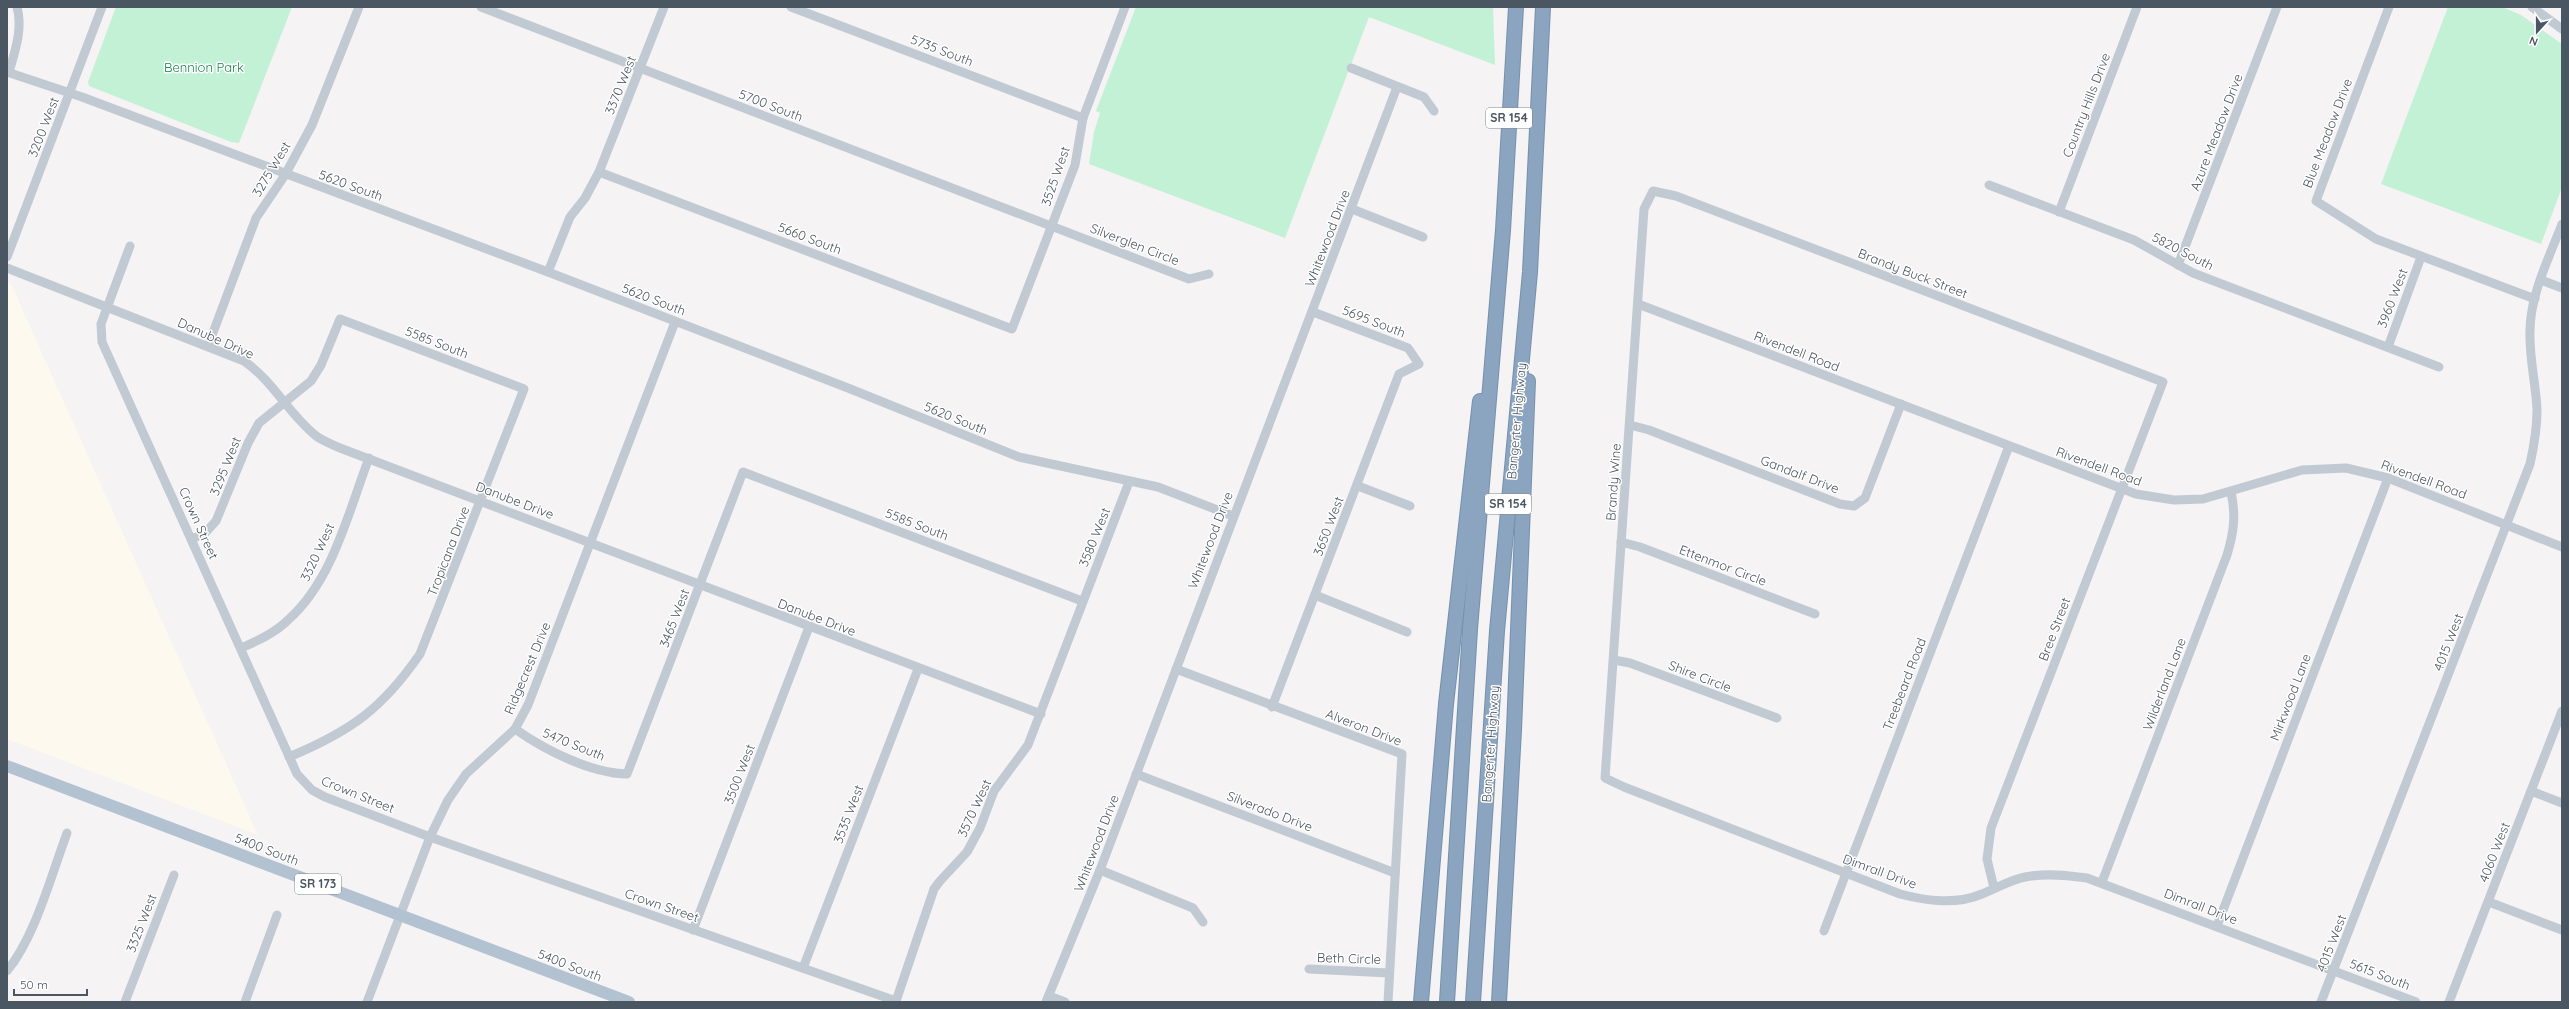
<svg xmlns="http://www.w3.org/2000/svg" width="2569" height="1009" font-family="Quicksand,sans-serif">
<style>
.commercial{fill:#fdf9ef}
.green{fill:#c3f1d5}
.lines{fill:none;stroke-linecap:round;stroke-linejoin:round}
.highway-casing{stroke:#7690ad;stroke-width:16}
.minor{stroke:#c1cad2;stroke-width:9}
.major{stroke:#b3c2d1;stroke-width:12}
.highway{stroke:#8ba5c1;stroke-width:14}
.labels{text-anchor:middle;stroke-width:3;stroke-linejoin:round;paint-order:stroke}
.shield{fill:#fff;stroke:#808990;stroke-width:1}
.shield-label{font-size:12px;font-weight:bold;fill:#4a5661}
.street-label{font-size:13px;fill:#4a5661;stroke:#fff}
.park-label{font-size:13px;fill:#17864f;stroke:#fff}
</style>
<rect width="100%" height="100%" fill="#f5f3f3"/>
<polygon class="commercial" points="7,282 11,284 258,835 7,739"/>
<g class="green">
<polygon points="116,7 292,7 239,143 231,142 89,86 88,82"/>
<polygon points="1136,7 1493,7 1495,65 1369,17 1285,238 1089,164 1094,132 1100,113 1096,111"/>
<polygon points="2448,7 2502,7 2521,15 2562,44 2562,187 2541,244 2381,184"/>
</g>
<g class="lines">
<defs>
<g id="highway">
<polyline points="1421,1002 1446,704 1480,401"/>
<polyline points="1447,1002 1470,629 1503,230 1516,7"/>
<polyline points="1473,1002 1497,631 1530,272 1543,7"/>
<polyline points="1499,1002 1514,730 1528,381"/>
</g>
</defs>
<use href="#highway" class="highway-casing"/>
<g class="minor">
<polyline points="481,7 1189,279 1209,274"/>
<polyline points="791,7 1083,118"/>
<polyline points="2389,7 2316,201 2376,239 2535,299"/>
<polyline points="2532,7 2562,29"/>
<polyline points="1351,68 1424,97 1434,111"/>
<polyline points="7,72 82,97 548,272 848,388 1019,457 1158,487 1233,516"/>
<path d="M9 72C15 51 23 29 17 7"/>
<polyline points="599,172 1012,329 1075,165 1083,118 1125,7"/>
<polyline points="1989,185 2134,240 2193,273 2439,367"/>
<polyline points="1352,209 1423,237"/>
<polyline points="2059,212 2137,7"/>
<polyline points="130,246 101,324 102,342 297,774 312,790 325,797 430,837 896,1001 934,889 940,881 967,852 980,828 994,791 1028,745 1129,482"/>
<polyline points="7,257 102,7"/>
<polyline points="2178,265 2277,7"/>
<path d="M7 268 244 361C273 381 288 413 315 435 322 441 332 444 340 448L1041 714"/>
<polyline points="548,272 570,217 585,198 599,172 664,7"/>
<polyline points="2541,280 2562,288"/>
<polyline points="1638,304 2136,494 2174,500 2203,499 2302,470 2346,468 2388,478 2562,547"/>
<polyline points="208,346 256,218 285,175 312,125 359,7"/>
<polyline points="2388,347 2421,257"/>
<polyline points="1630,425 1649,430 1840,504 1854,506 1865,498 1901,404"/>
<polyline points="1358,486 1410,506"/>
<path d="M192 539 205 533 216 521 248 443 259 423 311 381 321 365 340 319 524 389 420 654C382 709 351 731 289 757"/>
<polyline points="1621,542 1640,547 1815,614"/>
<polyline points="1315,595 1407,632"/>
<path d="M241 648C257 641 275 633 288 620 333 580 348 513 369 458"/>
<polyline points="1614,660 1630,663 1777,718"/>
<polyline points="1176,669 1402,754 1388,1002"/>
<polyline points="1272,707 1399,374 1419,364 1408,348 1313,312"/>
<path d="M515 729C545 750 590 773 627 774L743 472 1082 601"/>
<polyline points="1136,774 1395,873"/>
<polyline points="2531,791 2562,803"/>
<polyline points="1100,870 1193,908 1203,922"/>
<path d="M2102 882 2227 555C2234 532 2236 515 2231 492"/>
<path d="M1994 888 1987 859 1991 828 2163 382 1676 196 1653 191 1644 209 1605 778 1624 787 1900 894C1927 901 1956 905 1982 894 1997 888 2010 880 2025 877 2046 873 2066 875 2087 878L2416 1002"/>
<polyline points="2489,902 2562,930"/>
<polyline points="2217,926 2388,478"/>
<polyline points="693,930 809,627"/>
<polyline points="1824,931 2009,446"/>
<polyline points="803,968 918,669"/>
<polyline points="1309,969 1389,973"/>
<path d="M7 971C35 937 51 876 67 833"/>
<polyline points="1049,996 1065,1002"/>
<polyline points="125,1002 174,875"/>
<polyline points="245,1002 277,915"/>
<polyline points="367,1002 430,837 448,800 466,774 515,729 528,705 675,322"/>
<polyline points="1046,1002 1100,870 1397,87"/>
<path d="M2321 1002 2530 464C2534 446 2537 429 2537 410 2536 384 2529 358 2530 331 2530 295 2549 258 2562 224"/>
<polyline points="2449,1002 2562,711"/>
</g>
<polyline class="major" points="7,766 629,1002"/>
<use href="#highway" class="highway"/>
</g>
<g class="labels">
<g class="shield">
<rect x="1486" y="108" width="46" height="20" rx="3"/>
<rect x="1485" y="494" width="46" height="20" rx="3"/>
<rect x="295" y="874" width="46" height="20" rx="3"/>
</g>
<g class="shield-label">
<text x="1509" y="122">SR 154</text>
<text x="1508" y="508">SR 154</text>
<text x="318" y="888">SR 173</text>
</g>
<g class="street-label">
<text transform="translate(942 50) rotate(21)" y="5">5735 South</text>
<text transform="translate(620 85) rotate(-68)" y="5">3370 West</text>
<text transform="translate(771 105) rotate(21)" y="5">5700 South</text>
<text transform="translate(2086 105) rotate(-69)" y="5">Country Hills Drive</text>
<text transform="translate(43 127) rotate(-69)" y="5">3200 West</text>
<text transform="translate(2216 132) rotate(-69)" y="5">Azure Meadow Drive</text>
<text transform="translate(2327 133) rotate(-69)" y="5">Blue Meadow Drive</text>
<text transform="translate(271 169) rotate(-59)" y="5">3275 West</text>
<text transform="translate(1055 176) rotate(-71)" y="5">3525 West</text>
<text transform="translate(351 185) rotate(20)" y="5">5620 South</text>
<text transform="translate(810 238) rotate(21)" y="5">5660 South</text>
<text transform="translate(1327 238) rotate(-69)" y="5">Whitewood Drive</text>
<text transform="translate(1135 244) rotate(21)" y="5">Silverglen Circle</text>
<text transform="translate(2183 251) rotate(27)" y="5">5820 South</text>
<text transform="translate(1913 273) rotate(21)" y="5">Brandy Buck Street</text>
<text transform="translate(2392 298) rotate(-69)" y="5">3960 West</text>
<text transform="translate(654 299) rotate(21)" y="5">5620 South</text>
<text transform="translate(1374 321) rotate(21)" y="5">5695 South</text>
<text transform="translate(216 338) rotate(24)" y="5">Danube Drive</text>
<text transform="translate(437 342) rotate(21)" y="5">5585 South</text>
<text transform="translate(1797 351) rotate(21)" y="5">Rivendell Road</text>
<text transform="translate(956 418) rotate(22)" y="5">5620 South</text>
<text transform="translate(1516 421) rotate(-85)" y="5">Bangerter Highway</text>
<text transform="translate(225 466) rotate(-68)" y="5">3295 West</text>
<text transform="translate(2099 466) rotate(20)" y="5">Rivendell Road</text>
<text transform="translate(1800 474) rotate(21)" y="5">Gandalf Drive</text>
<text transform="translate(2424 479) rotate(20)" y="5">Rivendell Road</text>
<text transform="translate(1613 482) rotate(-86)" y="5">Brandy Wine</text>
<text transform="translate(515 500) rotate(21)" y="5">Danube Drive</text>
<text transform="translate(199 523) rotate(66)" y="5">Crown Street</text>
<text transform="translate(917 524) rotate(21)" y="5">5585 South</text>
<text transform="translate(1328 526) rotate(-69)" y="5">3650 West</text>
<text transform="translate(1094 537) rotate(-68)" y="5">3580 West</text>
<text transform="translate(1210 540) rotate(-69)" y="5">Whitewood Drive</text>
<text transform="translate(448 551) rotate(-69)" y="5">Tropicana Drive</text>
<text transform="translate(317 552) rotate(-65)" y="5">3320 West</text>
<text transform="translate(1723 565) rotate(21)" y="5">Ettenmor Circle</text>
<text transform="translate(817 617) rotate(21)" y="5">Danube Drive</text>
<text transform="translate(674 618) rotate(-69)" y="5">3465 West</text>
<text transform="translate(2054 629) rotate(-69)" y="5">Bree Street</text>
<text transform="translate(2448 642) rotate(-69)" y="5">4015 West</text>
<text transform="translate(527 668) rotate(-67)" y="5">Ridgecrest Drive</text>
<text transform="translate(1700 676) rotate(21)" y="5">Shire Circle</text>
<text transform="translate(1904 684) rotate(-69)" y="5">Treebeard Road</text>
<text transform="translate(2164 684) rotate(-69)" y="5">Wilderland Lane</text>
<text transform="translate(2290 697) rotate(-69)" y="5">Mirkwood Lane</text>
<text transform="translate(1364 727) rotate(21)" y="5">Alveron Drive</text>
<text transform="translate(574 744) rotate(22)" y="5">5470 South</text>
<text transform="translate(1490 744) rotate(-86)" y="5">Bangerter Highway</text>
<text transform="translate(739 774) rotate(-69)" y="5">3500 West</text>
<text transform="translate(358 794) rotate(22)" y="5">Crown Street</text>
<text transform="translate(974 808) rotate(-65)" y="5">3570 West</text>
<text transform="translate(1270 811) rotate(21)" y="5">Silverado Drive</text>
<text transform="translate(848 814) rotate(-69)" y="5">3535 West</text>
<text transform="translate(1096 843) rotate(-69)" y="5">Whitewood Drive</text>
<text transform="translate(267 849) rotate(21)" y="5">5400 South</text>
<text transform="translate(2494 852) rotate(-69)" y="5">4060 West</text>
<text transform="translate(1880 871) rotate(20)" y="5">Dimrall Drive</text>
<text transform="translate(662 905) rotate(19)" y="5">Crown Street</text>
<text transform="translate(2201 906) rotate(21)" y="5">Dimrall Drive</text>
<text transform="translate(141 923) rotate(-69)" y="5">3325 West</text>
<text transform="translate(2331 943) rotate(-69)" y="5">4015 West</text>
<text transform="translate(1349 958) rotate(2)" y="5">Beth Circle</text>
<text transform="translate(570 965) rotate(21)" y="5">5400 South</text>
<text transform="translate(2380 974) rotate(21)" y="5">5615 South</text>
</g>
<g class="park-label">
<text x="204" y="72">Bennion Park</text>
</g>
</g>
<rect width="2569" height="1009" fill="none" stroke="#4a5661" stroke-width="16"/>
<g transform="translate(2537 32) rotate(201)" stroke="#ffffff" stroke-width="3" paint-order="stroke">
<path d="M0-3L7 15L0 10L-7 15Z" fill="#4a5661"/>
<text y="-6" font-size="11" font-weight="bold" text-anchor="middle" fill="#4a5661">N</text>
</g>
<path d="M14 989v6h73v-6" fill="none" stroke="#4a5661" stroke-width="2"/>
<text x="20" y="989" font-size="12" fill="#4a5661" stroke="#ffffff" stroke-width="3" paint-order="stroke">50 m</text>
</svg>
